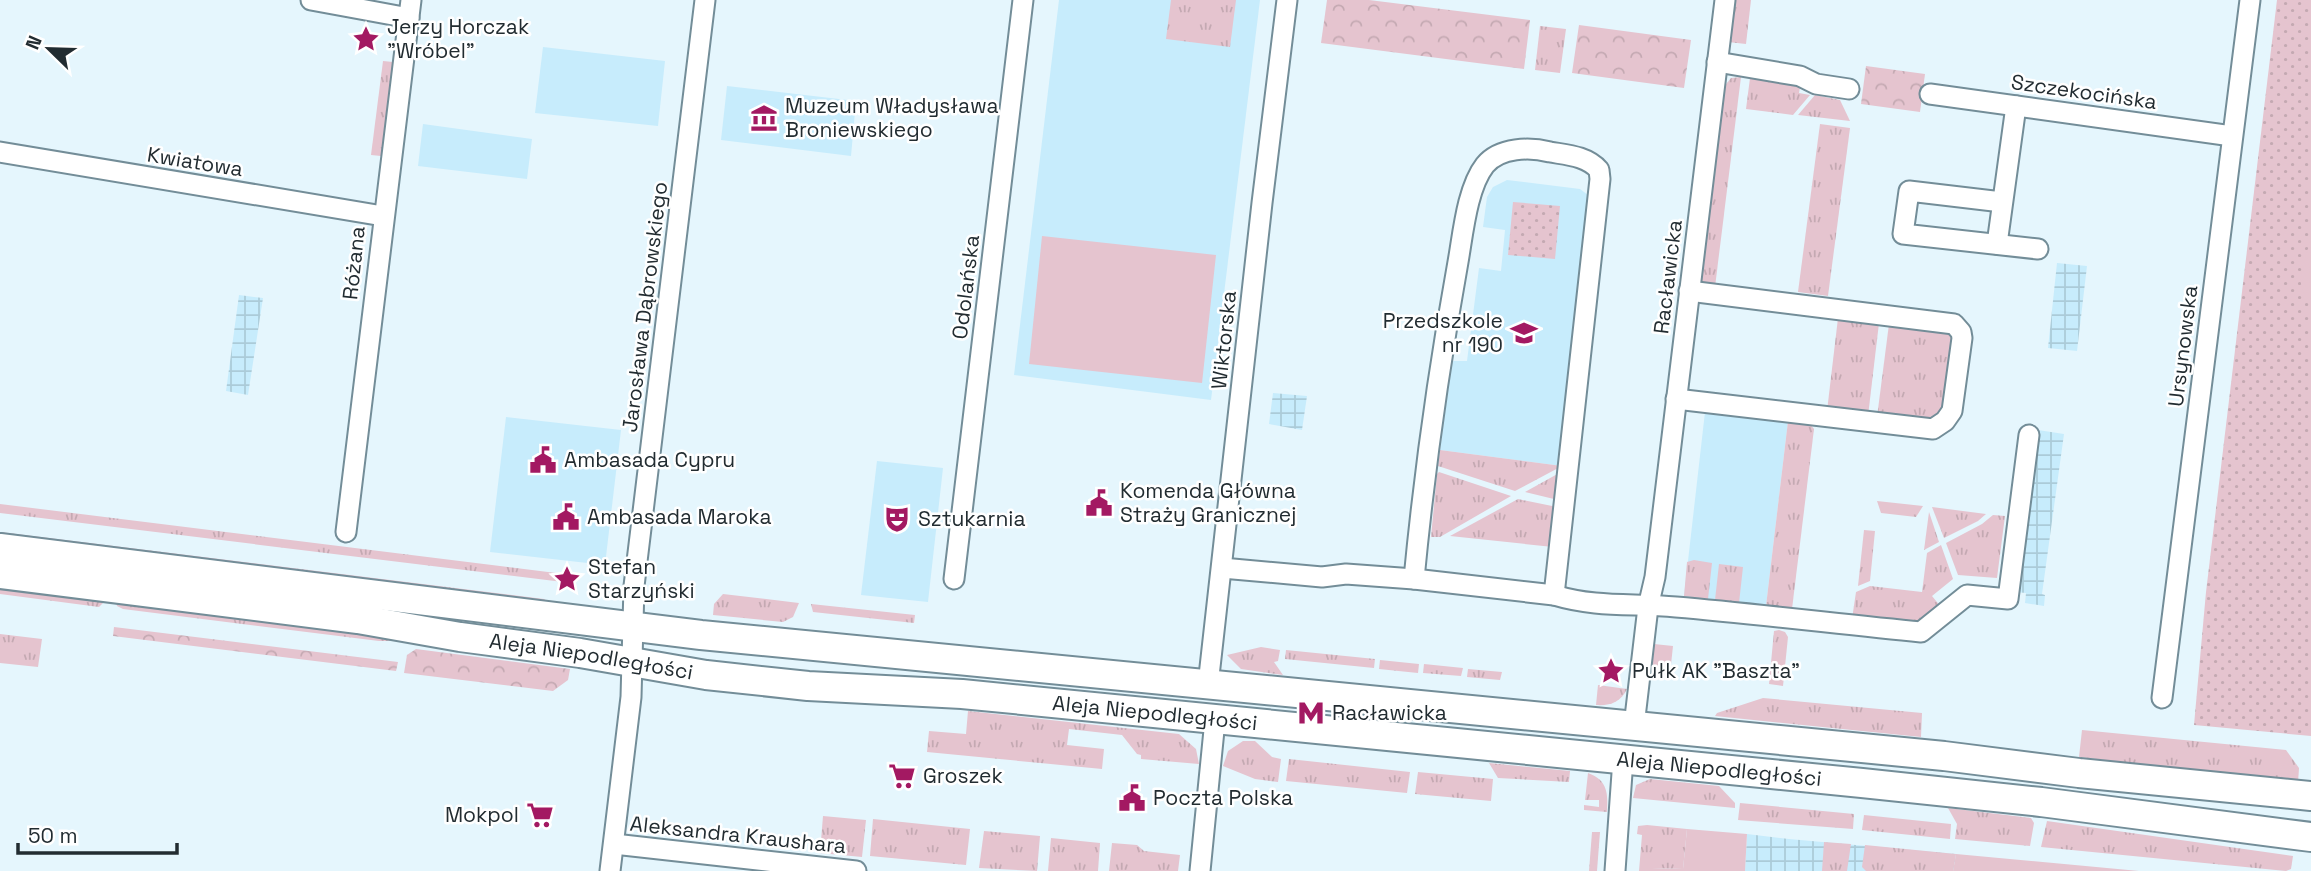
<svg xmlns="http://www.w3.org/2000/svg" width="2311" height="871" font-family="'Space Grotesk',sans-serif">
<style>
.built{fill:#c7ecfc}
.industrial{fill:url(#industrial-grid)}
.grass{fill:url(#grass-tufts)}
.forest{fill:url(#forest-crowns)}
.park{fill:url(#park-dots)}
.garden{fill:#e5c4cf}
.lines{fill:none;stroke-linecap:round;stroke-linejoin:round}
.street-casing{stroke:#738d98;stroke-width:23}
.secondary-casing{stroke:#738d98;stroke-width:32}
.street{stroke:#fff;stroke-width:19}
.secondary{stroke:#fff;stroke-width:28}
.labels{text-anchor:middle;stroke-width:5;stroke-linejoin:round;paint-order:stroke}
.poi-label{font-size:21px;fill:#222c31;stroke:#fff;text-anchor:start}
.street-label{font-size:21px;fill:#222c31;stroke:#fff}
</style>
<defs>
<pattern id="industrial-grid" width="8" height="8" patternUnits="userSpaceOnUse" patternTransform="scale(1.75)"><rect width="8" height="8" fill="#c7ecfc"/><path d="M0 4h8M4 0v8" fill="none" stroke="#abcbd8"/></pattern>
<pattern id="grass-tufts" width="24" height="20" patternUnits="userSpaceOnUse" patternTransform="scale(1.75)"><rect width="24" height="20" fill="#e5c4cf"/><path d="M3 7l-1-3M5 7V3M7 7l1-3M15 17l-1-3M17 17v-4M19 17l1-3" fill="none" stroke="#c4a9b2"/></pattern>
<pattern id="forest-crowns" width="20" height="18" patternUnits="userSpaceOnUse" patternTransform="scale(1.75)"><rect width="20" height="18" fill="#e5c4cf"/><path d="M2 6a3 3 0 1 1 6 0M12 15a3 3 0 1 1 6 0" fill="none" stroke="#c4a9b2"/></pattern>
<pattern id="park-dots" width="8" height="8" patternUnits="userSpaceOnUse" patternTransform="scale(1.75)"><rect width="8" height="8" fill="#e5c4cf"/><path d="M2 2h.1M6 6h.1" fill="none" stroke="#c4a9b2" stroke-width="1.8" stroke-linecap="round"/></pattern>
</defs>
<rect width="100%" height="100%" fill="#e5f6fd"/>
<g class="built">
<polygon points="1059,0 1260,0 1211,400 1014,375"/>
<polygon points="543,47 665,61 658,126 535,113"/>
<polygon points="727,86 856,101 851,156 721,140"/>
<polygon points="423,124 532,139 527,179 418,166"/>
<polygon points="1507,180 1580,189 1588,195 1593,207 1562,466 1440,450 1452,361 1467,361 1479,268 1501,271 1505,230 1483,227 1487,197 1493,187"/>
<polygon points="1705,412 1788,421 1766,606 1684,596"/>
<polygon points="506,417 621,430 605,565 490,552"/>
<polygon points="877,461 943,468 928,602 861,595"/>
</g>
<g class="industrial">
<polygon points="2057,263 2087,266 2077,351 2048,348"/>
<polygon points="239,295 263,298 248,395 226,391"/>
<polygon points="1273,393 1307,396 1302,430 1269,424"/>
<polygon points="2038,430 2064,434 2042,594 2045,595 2044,606 2025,603 2026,593 2015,592"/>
<polygon points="1747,834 1789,839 1956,854 1953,871 1745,871"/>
</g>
<g class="grass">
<polygon points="1171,0 1236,0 1230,47 1166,39"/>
<polygon points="1733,0 1751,0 1746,44 1728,42"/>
<polygon points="1540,26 1566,29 1560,73 1535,70"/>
<polygon points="383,61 393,62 381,156 371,155"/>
<polygon points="1741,77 1715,287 1704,286 1700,280 1723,88 1731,78"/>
<polygon points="1750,78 1800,87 1799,93 1810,95 1793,115 1746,109"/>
<polygon points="1815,95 1840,100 1850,121 1798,115"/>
<polygon points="1820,124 1850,128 1828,296 1798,292"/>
<polygon points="1838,318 1879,323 1868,416 1827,411"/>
<polygon points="1889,324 1947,330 1954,335 1947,402 1942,413 1927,423 1877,417"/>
<polygon points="1788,421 1810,424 1814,429 1792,609 1766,606"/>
<polygon points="1440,450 1562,466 1515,491 1438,466"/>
<polygon points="1439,472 1511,496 1440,537 1431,537 1437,474"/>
<polygon points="1561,472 1558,500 1525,492"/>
<polygon points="1518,499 1557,507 1553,547 1450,536"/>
<polygon points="1877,501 1923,506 1916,517 1881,513"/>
<polygon points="0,504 564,574 563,582 0,513"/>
<polygon points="1932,507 1986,514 1978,521 1944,538"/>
<polygon points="1929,512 1939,542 1924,550"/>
<polygon points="1993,515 2005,516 1997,578 1958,575 1946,543 1982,524"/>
<polygon points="1864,530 1875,531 1870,581 1858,586"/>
<polygon points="0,532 544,599 547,601 547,604 0,536"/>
<polygon points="1941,545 1953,579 1932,596 1941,607 1926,617 1913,622 1852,619 1856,592 1870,586 1922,592 1927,553"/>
<polygon points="1694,560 1712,563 1708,599 1684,596 1687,562"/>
<polygon points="1719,564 1743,567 1739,603 1715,600"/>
<polygon points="0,586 103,598 104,602 99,607 0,594"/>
<polygon points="723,594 799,603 793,617 783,622 713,615 714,604"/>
<polygon points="116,602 392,635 390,641 379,641 123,609 117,606"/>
<polygon points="811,604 915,615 914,623 813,612"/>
<polygon points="1779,630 1785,632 1788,637 1783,686 1769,684 1774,631"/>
<polygon points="0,634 42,639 38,667 0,663"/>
<polygon points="1261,647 1280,650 1278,661 1274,662 1283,675 1241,669 1227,655"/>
<polygon points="1286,650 1375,659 1374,668 1285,659"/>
<polygon points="1380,660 1419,664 1418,673 1379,669"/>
<polygon points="1424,664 1463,668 1461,676 1423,673"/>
<polygon points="1468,669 1502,672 1500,680 1467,677"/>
<path d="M1598 685 1627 689C1621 702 1610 706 1596 705Z"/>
<polygon points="1763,698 1922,713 1921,737 1715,716 1717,713"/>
<polygon points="968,711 1179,734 1196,749 1199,764 1141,759 1141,755 1137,754 1122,735 1069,729 1067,745 1104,749 1102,769 927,752 929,731 966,734"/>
<polygon points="2082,730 2286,750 2299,768 2298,783 2079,757"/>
<polygon points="1243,741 1255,741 1272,757 1281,759 1278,782 1255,779 1223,766 1228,751"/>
<polygon points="1289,759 1410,772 1407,793 1286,781"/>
<polygon points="1489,763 1570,771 1569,782 1498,778"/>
<polygon points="1418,772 1493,779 1491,801 1415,794"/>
<path d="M1588 773C1608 780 1608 794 1607 812L1584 810V805L1599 807V800H1585Z"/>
<polygon points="1650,779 1719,786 1735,803 1735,808 1633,798 1636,785"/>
<polygon points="1740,803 1854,814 1853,829 1738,820"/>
<polygon points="1948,808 2031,818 2034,823 2030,846 1955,839 1957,824"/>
<polygon points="1864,815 1951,824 1950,839 1862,830"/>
<polygon points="823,816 866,820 862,857 820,853"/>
<polygon points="873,819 970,829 966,865 870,856"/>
<polygon points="2047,821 2293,856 2291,869 2286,871 2041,847"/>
<polygon points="1647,825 1687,829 1683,869 1652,868 1652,871 1639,871 1642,835 1637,834 1638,826"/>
<polygon points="984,831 1040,836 1037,871 979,868"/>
<polygon points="1592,832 1600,832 1597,871 1589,871"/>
<polygon points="1051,838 1100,843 1098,871 1048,871"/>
<polygon points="1824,842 1851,844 1847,871 1822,871"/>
<polygon points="1112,843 1137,845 1144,851 1180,855 1178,871 1109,871"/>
<polygon points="1865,845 1956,854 1953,871 1866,871 1862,867"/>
</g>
<g class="forest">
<polygon points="1327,0 1369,0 1530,20 1524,69 1321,43"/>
<polygon points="1579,25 1691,40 1684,88 1572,73"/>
<polygon points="1866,66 1925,74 1920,112 1861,104"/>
<polygon points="114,627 398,662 396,671 113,636"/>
<polygon points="416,649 570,669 568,680 553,691 404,673 407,655"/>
</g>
<g class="park">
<polygon points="2277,0 2311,0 2311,736 2194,725 2206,592"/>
<polygon points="1513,202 1560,206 1555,259 1508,255"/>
</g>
<g class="garden">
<polygon points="1042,236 1216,255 1202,383 1029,364"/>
<path d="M2311 239 2309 286 2311 300C2291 290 2306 257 2311 239Z"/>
<polygon points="1654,644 1673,646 1670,674 1651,672"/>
<polygon points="1687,829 1747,834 1745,871 1652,871 1652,868 1683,869"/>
<polygon points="1956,854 2139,871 1953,871"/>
</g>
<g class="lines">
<defs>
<g id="street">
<polyline points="311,0 409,18"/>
<polyline points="1717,62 1800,76 1816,84 1849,89"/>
<polyline points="1930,94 2232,136"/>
<polyline points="0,152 383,216"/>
<polyline points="2002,202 1909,191 1903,234 2038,249"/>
<polyline points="1997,244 2016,106"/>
<polyline points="1676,399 1933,429 1945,421 1952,411 1962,338 1961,332 1954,324 1689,291"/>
<polyline points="346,532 411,0"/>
<path d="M1222 568 1322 577 1346 574 1414 579 1554 595C1597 608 1632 603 1676 607 1758 614 1839 624 1921 632L1967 595 2008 599 2029 435"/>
<polyline points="954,579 1023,0"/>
<path d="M1414 579C1424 474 1439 367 1458 262 1463 234 1467 188 1485 165 1500 147 1530 147 1550 152 1567 155 1587 156 1599 170L1600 179 1554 595"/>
<polyline points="1208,685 1262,203 1287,0"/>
<polyline points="2162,698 2250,0"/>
<polyline points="1634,726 1648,607 1655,577 1725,0"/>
<polyline points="614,844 856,871"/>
<polyline points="610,871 631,697 634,586 705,0"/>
<polyline points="1200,871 1215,720"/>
<polyline points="1615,871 1623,759"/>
</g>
<g id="secondary">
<polyline points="0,548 701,635 1944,756 2079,773 2311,796"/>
<path id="s1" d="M0 574 358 619 460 637 580 653 706 675 808 686 962 694 1862 783 2041 802 2311 837"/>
</g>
</defs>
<use href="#street" class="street-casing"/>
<use href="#secondary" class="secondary-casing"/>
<use href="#street" class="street"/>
<use href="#secondary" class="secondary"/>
</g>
<defs>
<symbol id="sight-bare" viewBox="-9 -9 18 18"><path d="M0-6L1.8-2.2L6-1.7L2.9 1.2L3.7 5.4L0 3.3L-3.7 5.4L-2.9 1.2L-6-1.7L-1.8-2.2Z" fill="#a31962" stroke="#fff" stroke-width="2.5" paint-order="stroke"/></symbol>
<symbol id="museum-bare" viewBox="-9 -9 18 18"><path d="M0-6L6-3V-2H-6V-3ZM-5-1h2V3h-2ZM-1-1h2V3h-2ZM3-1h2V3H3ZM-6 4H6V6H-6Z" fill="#a31962" stroke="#fff" stroke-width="2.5" paint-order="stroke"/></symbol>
<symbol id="school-bare" viewBox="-9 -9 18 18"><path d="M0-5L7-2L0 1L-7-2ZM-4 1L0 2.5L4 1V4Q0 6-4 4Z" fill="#a31962" stroke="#fff" stroke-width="2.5" paint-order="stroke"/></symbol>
<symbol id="civic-bare" viewBox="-9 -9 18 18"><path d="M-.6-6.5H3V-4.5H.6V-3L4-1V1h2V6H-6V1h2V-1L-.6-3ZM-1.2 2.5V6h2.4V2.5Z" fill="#a31962" stroke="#fff" stroke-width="2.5" paint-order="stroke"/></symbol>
<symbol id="theatre-bare" viewBox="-9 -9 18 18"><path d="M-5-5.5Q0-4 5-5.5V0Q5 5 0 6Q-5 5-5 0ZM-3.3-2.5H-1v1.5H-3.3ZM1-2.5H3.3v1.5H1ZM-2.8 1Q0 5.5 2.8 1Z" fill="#a31962" stroke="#fff" stroke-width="2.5" paint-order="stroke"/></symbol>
<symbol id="metro-bare" viewBox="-9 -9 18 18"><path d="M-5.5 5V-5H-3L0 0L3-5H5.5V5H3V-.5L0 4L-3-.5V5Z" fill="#a31962" stroke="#fff" stroke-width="2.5" paint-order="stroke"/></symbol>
<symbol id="supermarket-bare" viewBox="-9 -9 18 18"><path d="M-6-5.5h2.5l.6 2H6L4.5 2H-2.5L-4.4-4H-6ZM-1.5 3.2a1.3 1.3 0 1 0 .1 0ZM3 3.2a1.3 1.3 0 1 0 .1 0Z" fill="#a31962" stroke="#fff" stroke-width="2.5" paint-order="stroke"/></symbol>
</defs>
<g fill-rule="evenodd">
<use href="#sight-bare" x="347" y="20" width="38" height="38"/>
<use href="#museum-bare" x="745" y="99" width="38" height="38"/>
<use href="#school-bare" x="1505" y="314" width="38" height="38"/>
<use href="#civic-bare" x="524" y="441" width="38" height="38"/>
<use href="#civic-bare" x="1080" y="484" width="38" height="38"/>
<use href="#civic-bare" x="547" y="498" width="38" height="38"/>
<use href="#theatre-bare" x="878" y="500" width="38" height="38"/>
<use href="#sight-bare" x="548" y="560" width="38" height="38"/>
<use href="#sight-bare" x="1592" y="652" width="38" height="38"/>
<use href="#metro-bare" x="1292" y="694" width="38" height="38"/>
<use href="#supermarket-bare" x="883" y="757" width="38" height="38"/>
<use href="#civic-bare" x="1113" y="779" width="38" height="38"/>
<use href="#supermarket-bare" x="521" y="796" width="38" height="38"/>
</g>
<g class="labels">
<g class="poi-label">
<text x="387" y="34">Jerzy Horczak<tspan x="387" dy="24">"Wróbel"</tspan></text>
<text x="785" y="113">Muzeum Władysława<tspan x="785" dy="24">Broniewskiego</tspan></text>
<text x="1503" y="328" text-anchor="end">Przedszkole<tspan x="1503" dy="24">nr 190</tspan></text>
<text x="564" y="467">Ambasada Cypru</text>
<text x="1120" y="498">Komenda Główna<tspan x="1120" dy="24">Straży Granicznej</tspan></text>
<text x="587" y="524">Ambasada Maroka</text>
<text x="918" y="526">Sztukarnia</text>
<text x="588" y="574">Stefan<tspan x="588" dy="24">Starzyński</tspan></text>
<text x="1632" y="678">Pułk AK "Baszta"</text>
<text x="1332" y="720">Racławicka</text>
<text x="923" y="783">Groszek</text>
<text x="1153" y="805">Poczta Polska</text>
<text x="519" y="822" text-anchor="end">Mokpol</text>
</g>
<g class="street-label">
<text transform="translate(2084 92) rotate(8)" y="7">Szczekocińska</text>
<text transform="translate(195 162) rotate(9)" y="7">Kwiatowa</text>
<text transform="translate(354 263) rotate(-84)" y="7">Różana</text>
<text transform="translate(1668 277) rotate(-83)" y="7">Racławicka</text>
<text transform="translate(966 287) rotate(-83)" y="7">Odolańska</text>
<text transform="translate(645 307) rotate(-83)" y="7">Jarosława Dąbrowskiego</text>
<text transform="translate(1224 340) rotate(-84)" y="7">Wiktorska</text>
<text transform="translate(2183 346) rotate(-83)" y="7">Ursynowska</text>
<text dy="7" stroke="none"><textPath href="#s1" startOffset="597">Aleja Niepodległości</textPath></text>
<text dy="7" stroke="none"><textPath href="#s1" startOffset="1164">Aleja Niepodległości</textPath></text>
<text dy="7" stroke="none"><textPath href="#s1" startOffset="1731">Aleja Niepodległości</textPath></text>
<text transform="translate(738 835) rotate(6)" y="7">Aleksandra Kraushara</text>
</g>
</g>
<g transform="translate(49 49) rotate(293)" stroke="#ffffff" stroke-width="5" paint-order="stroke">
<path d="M0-5L12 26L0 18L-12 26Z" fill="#222c31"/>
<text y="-10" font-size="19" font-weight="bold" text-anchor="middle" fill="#222c31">N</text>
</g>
<path d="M18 843v10h159v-10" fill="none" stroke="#222c31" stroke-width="3.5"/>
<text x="28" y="843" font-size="21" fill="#222c31" stroke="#ffffff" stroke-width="5" paint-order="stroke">50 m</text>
</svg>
